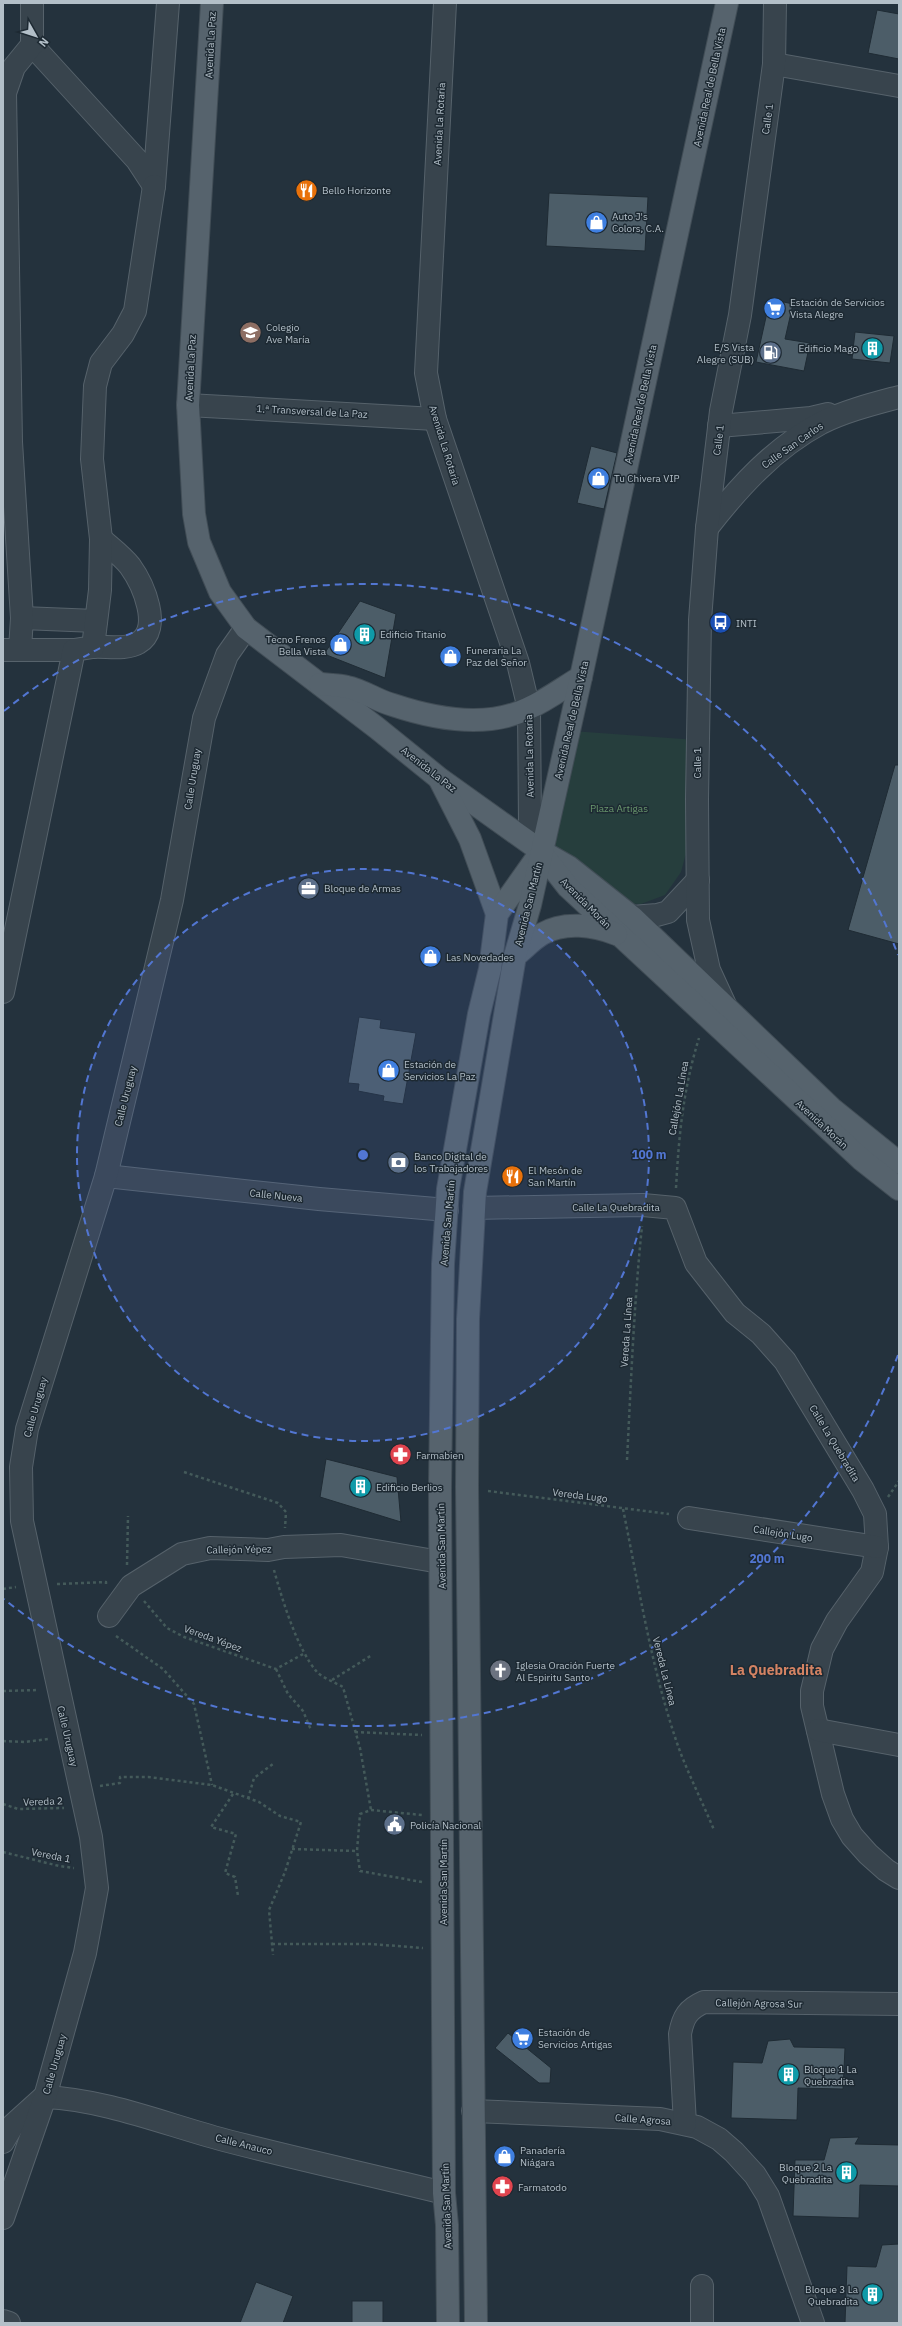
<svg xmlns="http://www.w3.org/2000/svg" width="902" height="2326" font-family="'IBM Plex Sans',sans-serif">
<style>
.green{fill:#263e3d}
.building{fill:#4c5d68;stroke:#1f2b34}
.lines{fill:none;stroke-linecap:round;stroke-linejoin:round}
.minor-casing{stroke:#56626b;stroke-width:24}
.major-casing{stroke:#414d56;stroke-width:24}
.path{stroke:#445a5a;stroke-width:2.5;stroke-dasharray:3 3;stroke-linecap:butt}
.minor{stroke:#38444d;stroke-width:22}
.major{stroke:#56636d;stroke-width:22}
.ring{fill:none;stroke:#5276d2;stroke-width:2;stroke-dasharray:7 5}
.labels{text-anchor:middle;stroke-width:3;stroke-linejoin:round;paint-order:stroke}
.street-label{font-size:10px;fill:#b3bfc8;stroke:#1d2932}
.poi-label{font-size:10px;fill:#b3bfc8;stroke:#1d2932;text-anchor:start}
.park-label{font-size:10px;fill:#6b996e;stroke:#1d2932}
.district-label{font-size:14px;font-weight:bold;fill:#d48363;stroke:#1d2932}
.centre{fill:#5276d2;stroke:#1d2932;stroke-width:2}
.ring-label{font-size:12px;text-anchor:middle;font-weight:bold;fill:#5276d2;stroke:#1d2932;stroke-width:3;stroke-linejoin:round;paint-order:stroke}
</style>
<rect width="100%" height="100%" fill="#24323d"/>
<polygon class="green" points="558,730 697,740 689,842 681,872 665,895 641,904 622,903 537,835"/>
<g class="building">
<polygon points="877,10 899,14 899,59 868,53"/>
<polygon points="549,193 648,197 645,251 546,246"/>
<polygon points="770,299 793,304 785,339 810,343 804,371 756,362"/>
<polygon points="855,332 894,336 890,363 852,359"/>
<polygon points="591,446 617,453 604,509 577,503"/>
<polygon points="360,601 396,614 385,678 324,654"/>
<polygon points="895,765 899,765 899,944 848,930"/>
<polygon points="359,1017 381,1020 380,1028 416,1033 403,1104 383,1101 384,1096 358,1091 359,1084 348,1083"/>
<polygon points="326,1459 397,1477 401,1522 320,1497"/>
<polygon points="508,2033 551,2068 550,2083 539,2083 495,2048"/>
<polygon points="790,2039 794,2047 845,2048 843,2089 798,2088 797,2120 731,2118 733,2062 762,2063 768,2041"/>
<polygon points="859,2137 855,2144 899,2145 899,2186 860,2185 859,2218 793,2216 795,2160 824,2160 830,2138"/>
<polygon points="899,2244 899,2323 845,2323 847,2266 876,2267 882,2245"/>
<polygon points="256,2282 293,2296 283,2323 240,2323"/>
<rect x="352" y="2301" width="31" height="22"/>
</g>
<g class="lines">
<defs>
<g id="minor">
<polyline points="445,3 426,373 435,419 518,663 529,709 530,824 541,851"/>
<polyline points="32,45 137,160 154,186 168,3"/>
<polyline points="774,64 899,86"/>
<polyline points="188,405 435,419"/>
<polyline points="719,426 811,418 828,414"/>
<path d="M707 528C739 487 774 448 821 423 845 411 873 404 899 397"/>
<polyline points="22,618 96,621"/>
<path d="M93 647C105 646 127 650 138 643 163 629 143 584 130 566 122 556 110 547 101 539"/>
<polyline points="20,649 22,618 11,442 5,93 14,67 32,45 32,3"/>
<polyline points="3,650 74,650"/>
<polyline points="632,917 657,915 668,912 698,880"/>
<polyline points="3,992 74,650 93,647 100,590 101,539 92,459 95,386 101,363 123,334 135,311 154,186"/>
<polyline points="726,1007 709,970 698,920 697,799 700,620 707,528 721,411 740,315 774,64 775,3"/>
<polyline points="106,1176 319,1199 447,1210"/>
<polyline points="474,1208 643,1205 675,1208 696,1263 735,1313 761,1334 785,1361 863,1490 875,1514 877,1547 872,1572 837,1621 822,1649 812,1691 812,1706 833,1794 842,1819 852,1836 868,1854 886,1870 899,1878"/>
<polyline points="689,1518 877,1547"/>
<polyline points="109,1616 131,1586 182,1554 210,1548 268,1550 284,1547 341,1545 440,1562"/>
<polyline points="818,1730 899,1745"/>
<path d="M45 2097C107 2100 164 2124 224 2140 297 2159 371 2175 444 2193"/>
<polyline points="473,2111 660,2119 697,2127 719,2139 734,2152 755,2175 768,2196 813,2323"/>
<path d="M685 2124 680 2034C683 2017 688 2009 704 2002L899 2004"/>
<polyline points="3,2142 13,2125 44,2097"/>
<polyline points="3,2218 45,2097 85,1953 97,1888 91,1837 22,1521 21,1467 27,1429 106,1176 172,900 204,718 227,655 246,628"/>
<polyline points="3,2321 9,2323"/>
<polyline points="702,2323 702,2286"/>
</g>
<g id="major">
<polyline points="212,3 188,405 194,514 199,542 220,592 246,628 377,728 440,779 541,851 569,867 632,917 831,1108 899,1163"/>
<path d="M320 684C329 685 339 685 347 687 363 690 377 701 393 705 435 719 487 729 529 708 547 700 564 687 581 677"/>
<polyline points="440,780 470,839 497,914"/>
<polyline points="546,859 568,887 861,1159 899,1189"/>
<path d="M515 956C524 949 533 939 542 934 564 921 594 925 616 934"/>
<polyline points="448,2323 447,2225 444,2193 440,1488 443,1264 448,1189 479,1014 490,969 497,914 536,859"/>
<polyline points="476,2323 467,1487 468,1319 475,1192 515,956 530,905 581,677 727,3"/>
</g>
</defs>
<use href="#minor" class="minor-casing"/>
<use href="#major" class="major-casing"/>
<g class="path">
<path d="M676 1188C679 1134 683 1090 699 1038"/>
<path d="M627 1460C631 1382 634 1304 642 1226"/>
<polyline points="184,1472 278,1503 286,1512 285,1528"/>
<polyline points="488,1491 669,1514"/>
<polyline points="888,1497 899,1481"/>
<path d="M623 1509C639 1587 651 1667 677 1743 687 1772 702 1801 714 1830"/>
<polyline points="127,1565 128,1516"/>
<path d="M274 1570C282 1599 297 1649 317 1672 323 1678 336 1683 343 1687L360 1748 371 1810"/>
<polyline points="57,1584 106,1582 106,1585"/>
<polyline points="3,1589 16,1587"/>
<polyline points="144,1601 167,1628 184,1637 276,1669 305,1653"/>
<polyline points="116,1636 163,1669 194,1704 212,1785"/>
<polyline points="276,1669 288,1694 303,1711 311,1730"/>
<polyline points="332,1680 372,1655"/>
<polyline points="3,1691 38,1690"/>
<polyline points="355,1732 422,1735"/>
<polyline points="3,1741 25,1742 48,1739"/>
<polyline points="100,1786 120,1783 120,1777 148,1777 212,1785 259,1802 280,1816 301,1822 285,1872 269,1910 273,1955"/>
<polyline points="233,1794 211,1827 236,1834 225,1873 235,1877 238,1896"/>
<polyline points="248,1799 254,1778 273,1764"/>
<polyline points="3,1804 18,1809 64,1808"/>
<polyline points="292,1849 357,1851"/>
<polyline points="3,1852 59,1866 74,1868"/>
<polyline points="422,1882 360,1871 357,1851 360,1814 371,1810 422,1815"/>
<polyline points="272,1944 371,1944 423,1948"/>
</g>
<use href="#minor" class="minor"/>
<use href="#major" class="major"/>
</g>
<circle cx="363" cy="1155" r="286" fill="#5276d2" fill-opacity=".12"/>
<g class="ring">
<circle cx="363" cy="1155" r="286"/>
<path d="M898 1355A571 571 0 0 1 4 1599M4 711A571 571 0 0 1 898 955"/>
</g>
<defs>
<symbol id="restaurant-disc" viewBox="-11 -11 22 22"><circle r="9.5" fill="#e8710a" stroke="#1d2932"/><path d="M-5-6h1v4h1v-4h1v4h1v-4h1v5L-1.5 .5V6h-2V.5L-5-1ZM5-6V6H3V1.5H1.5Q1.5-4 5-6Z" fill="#fff"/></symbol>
<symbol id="shop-disc" viewBox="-11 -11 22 22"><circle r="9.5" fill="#3f7fe0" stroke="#1d2932"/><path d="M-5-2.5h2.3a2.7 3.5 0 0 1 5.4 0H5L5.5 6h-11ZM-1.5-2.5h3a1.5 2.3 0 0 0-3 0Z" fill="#fff"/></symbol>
<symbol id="supermarket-disc" viewBox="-11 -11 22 22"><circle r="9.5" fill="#3f7fe0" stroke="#1d2932"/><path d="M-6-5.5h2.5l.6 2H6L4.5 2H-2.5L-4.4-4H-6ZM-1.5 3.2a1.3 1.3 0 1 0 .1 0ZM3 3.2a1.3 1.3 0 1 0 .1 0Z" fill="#fff"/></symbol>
<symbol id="school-disc" viewBox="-11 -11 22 22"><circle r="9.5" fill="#8d6e63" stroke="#1d2932"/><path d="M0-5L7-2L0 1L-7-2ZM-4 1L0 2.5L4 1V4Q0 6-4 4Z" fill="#fff"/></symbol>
<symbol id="building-disc" viewBox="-11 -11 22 22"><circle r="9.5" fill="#0f9aa8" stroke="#1d2932"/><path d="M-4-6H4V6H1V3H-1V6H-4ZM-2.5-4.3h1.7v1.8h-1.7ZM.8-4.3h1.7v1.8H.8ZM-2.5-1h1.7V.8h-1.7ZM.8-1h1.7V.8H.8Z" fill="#fff"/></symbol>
<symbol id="fuel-disc" viewBox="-11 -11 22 22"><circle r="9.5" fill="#5c6f8a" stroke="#1d2932"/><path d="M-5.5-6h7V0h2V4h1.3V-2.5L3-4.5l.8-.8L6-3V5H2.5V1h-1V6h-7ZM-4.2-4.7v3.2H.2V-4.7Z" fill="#fff"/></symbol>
<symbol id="bus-disc" viewBox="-11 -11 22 22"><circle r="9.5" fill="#1a4fb4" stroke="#1d2932"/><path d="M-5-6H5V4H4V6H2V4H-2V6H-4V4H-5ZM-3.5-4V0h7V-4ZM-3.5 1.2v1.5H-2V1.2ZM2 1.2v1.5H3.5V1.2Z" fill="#fff"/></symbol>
<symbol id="office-disc" viewBox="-11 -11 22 22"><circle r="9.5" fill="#5c6f8a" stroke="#1d2932"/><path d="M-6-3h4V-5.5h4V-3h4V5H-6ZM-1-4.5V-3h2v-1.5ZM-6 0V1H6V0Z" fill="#fff"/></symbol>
<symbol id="bank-disc" viewBox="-11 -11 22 22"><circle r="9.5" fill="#5c6f8a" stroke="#1d2932"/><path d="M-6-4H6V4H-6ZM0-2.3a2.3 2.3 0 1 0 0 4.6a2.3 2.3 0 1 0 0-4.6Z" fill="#fff"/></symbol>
<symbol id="pharmacy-disc" viewBox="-11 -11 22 22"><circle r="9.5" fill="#e0444e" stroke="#1d2932"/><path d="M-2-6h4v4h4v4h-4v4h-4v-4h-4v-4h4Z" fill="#fff"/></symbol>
<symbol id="church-disc" viewBox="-11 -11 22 22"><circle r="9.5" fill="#6b7280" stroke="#1d2932"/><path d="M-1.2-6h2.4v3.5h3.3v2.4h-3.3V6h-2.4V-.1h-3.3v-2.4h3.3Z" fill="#fff"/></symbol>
<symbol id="civic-disc" viewBox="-11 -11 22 22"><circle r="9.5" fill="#5c6f8a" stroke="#1d2932"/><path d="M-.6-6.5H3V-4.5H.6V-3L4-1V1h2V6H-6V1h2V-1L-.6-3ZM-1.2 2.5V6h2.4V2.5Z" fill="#fff"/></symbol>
</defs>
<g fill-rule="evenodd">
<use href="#restaurant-disc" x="294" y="178" width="25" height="25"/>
<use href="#shop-disc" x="584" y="210" width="25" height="25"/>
<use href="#supermarket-disc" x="762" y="296" width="25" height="25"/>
<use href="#school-disc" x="238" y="320" width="25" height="25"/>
<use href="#building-disc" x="860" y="336" width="25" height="25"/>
<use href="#fuel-disc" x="758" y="340" width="25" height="25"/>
<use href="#shop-disc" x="586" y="466" width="25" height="25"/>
<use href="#bus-disc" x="708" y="610" width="25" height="25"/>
<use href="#building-disc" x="352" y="622" width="25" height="25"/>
<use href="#shop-disc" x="328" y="632" width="25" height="25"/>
<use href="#shop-disc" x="438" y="644" width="25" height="25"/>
<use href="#office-disc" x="296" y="876" width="25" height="25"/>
<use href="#shop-disc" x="418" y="944" width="25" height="25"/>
<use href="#shop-disc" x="376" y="1058" width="25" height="25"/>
<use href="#bank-disc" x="386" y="1150" width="25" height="25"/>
<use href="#restaurant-disc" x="500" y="1164" width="25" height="25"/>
<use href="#pharmacy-disc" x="388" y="1442" width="25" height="25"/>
<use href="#building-disc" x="348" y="1474" width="25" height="25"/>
<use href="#church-disc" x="488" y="1658" width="25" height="25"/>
<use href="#civic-disc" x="382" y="1812" width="25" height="25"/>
<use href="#supermarket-disc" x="510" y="2026" width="25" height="25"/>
<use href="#building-disc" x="776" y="2062" width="25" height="25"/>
<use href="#shop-disc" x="492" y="2144" width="25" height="25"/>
<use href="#building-disc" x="834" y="2160" width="25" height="25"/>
<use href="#pharmacy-disc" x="490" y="2174" width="25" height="25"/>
<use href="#building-disc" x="860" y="2282" width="25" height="25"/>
</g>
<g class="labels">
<g class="street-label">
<text transform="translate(210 45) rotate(-87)" y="4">Avenida La Paz</text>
<text transform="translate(709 87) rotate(-78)" y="4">Avenida Real de Bella Vista</text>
<text transform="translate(767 119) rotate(-82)" y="4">Calle 1</text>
<text transform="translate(439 124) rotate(-87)" y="4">Avenida La Rotaria</text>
<text transform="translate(190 368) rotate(-87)" y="4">Avenida La Paz</text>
<text transform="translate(640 404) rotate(-78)" y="4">Avenida Real de Bella Vista</text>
<text transform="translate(312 411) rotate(3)" y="4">1.ª Transversal de La Paz</text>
<text transform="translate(718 440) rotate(-83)" y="4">Calle 1</text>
<text transform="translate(445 445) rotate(73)" y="4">Avenida La Rotaria</text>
<text transform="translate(792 445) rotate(-35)" y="4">Calle San Carlos</text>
<text transform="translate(571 720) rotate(-77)" y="4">Avenida Real de Bella Vista</text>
<text transform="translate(529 756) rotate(-91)" y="4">Avenida La Rotaria</text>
<text transform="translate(697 763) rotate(-90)" y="4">Calle 1</text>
<text transform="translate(429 769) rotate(38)" y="4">Avenida La Paz</text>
<text transform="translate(192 779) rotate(-81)" y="4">Calle Uruguay</text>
<text transform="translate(586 903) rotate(45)" y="4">Avenida Morán</text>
<text transform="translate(528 904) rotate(-76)" y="4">Avenida San Martín</text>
<text transform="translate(125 1096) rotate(-76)" y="4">Calle Uruguay</text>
<text transform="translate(678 1098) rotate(-80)" y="4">Callejón La Línea</text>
<text transform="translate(822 1124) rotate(43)" y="4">Avenida Morán</text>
<text transform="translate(276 1195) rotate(6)" y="4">Calle Nueva</text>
<text x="616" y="1211">Calle La Quebradita</text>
<text transform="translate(447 1223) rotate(-85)" y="4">Avenida San Martín</text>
<text transform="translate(626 1332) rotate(-86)" y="4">Vereda La Línea</text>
<text transform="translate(35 1407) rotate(-74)" y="4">Calle Uruguay</text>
<text transform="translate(835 1443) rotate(59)" y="4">Calle La Quebradita</text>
<text transform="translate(580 1495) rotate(7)" y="4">Vereda Lugo</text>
<text transform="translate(783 1533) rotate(9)" y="4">Callejón Lugo</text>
<text transform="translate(441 1546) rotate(-91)" y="4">Avenida San Martín</text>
<text transform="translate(239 1549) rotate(-1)" y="4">Callejón Yépez</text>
<text transform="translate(213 1638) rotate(20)" y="4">Vereda Yépez</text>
<text transform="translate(665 1671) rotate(76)" y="4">Vereda La Línea</text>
<text transform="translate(68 1736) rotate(77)" y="4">Calle Uruguay</text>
<text transform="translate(43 1801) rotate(-2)" y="4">Vereda 2</text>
<text transform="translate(51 1855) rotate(11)" y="4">Vereda 1</text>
<text transform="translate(443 1882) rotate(-90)" y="4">Avenida San Martín</text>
<text transform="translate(759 2003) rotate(1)" y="4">Callejón Agrosa Sur</text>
<text transform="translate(54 2064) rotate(-74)" y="4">Calle Uruguay</text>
<text transform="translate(643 2119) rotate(4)" y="4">Calle Agrosa</text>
<text transform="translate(244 2144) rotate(14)" y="4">Calle Anauco</text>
<text transform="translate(446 2206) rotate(-92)" y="4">Avenida San Martín</text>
</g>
<g class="poi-label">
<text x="322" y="194">Bello Horizonte</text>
<text x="612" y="220">Auto J's<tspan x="612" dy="12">Colors, C.A.</tspan></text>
<text x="790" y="306">Estación de Servicios<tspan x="790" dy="12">Vista Alegre</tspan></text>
<text x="266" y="331">Colegio<tspan x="266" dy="12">Ave María</tspan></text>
<text x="754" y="351" text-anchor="end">E/S Vista<tspan x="754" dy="12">Alegre (SUB)</tspan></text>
<text x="858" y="352" text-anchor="end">Edificio Mago</text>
<text x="614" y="482">Tu Chivera VIP</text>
<text x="736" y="627">INTI</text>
<text x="380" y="638">Edificio Titanio</text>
<text x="326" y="643" text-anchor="end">Tecno Frenos<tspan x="326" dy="12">Bella Vista</tspan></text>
<text x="466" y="654">Funeraria La<tspan x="466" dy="12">Paz del Señor</tspan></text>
<text x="324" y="892">Bloque de Armas</text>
<text x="446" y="961">Las Novedades</text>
<text x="404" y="1068">Estación de<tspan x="404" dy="12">Servicios La Paz</tspan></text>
<text x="414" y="1160">Banco Digital de<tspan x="414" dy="12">los Trabajadores</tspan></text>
<text x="528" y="1174">El Mesón de<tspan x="528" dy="12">San Martín</tspan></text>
<text x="416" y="1459">Farmabien</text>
<text x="376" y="1491">Edificio Berlios</text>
<text x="516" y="1669">Iglesia Oración Fuerte<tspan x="516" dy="12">Al Espiritu Santo</tspan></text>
<text x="410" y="1829">Policía Nacional</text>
<text x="538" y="2036">Estación de<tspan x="538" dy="12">Servicios Artigas</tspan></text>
<text x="804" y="2073">Bloque 1 La<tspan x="804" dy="12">Quebradita</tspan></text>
<text x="520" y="2154">Panadería<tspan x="520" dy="12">Niágara</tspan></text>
<text x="832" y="2171" text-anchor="end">Bloque 2 La<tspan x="832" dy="12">Quebradita</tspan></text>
<text x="518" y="2191">Farmatodo</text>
<text x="858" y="2293" text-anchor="end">Bloque 3 La<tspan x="858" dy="12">Quebradita</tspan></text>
</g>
<g class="park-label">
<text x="619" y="812">Plaza Artigas</text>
</g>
<g class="district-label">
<text x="776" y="1675">La Quebradita</text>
</g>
</g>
<circle cx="363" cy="1155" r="6" class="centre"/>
<g class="ring-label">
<text x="649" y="1159">100 m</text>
<text x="767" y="1563">200 m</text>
</g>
<rect width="902" height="2326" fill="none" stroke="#b3bfc8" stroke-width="8"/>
<g transform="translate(36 36) rotate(129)" stroke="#1d2932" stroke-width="3" paint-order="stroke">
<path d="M0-3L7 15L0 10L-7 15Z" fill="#b3bfc8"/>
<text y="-6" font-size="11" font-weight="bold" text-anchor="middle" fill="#b3bfc8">N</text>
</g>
</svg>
